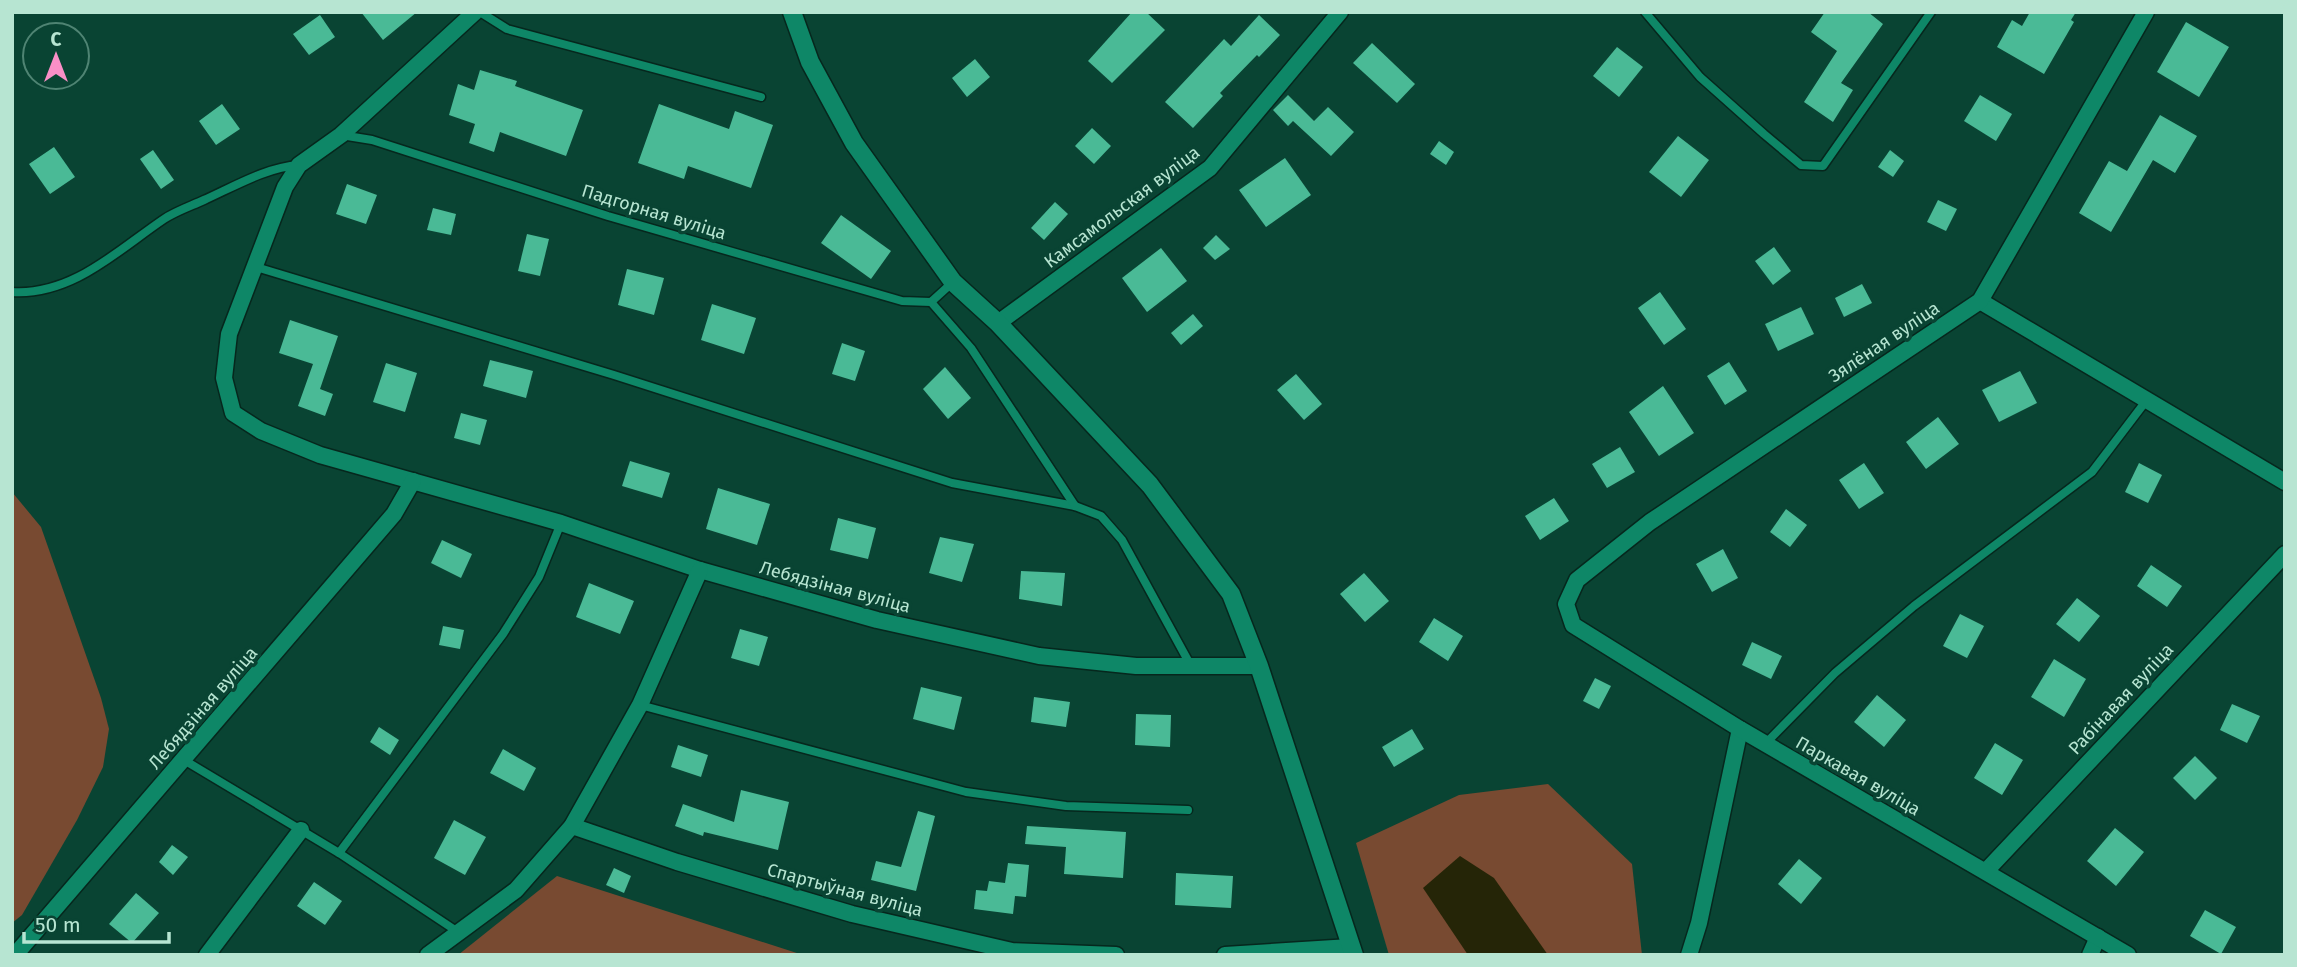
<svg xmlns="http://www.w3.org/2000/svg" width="2297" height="967" font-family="'Fira Sans',sans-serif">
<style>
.green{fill:#784a31}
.water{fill:#252507}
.building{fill:#4aba96}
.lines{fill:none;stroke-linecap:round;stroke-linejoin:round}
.service-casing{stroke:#06271d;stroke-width:11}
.minor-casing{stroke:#06271d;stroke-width:19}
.tertiary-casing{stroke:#06271d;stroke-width:21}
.service{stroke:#0e8767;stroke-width:8}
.minor{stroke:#0e8767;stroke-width:16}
.tertiary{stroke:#0e8767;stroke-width:18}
.labels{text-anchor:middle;stroke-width:7;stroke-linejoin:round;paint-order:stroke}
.street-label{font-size:18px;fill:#b7e5d2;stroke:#094433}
</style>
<rect width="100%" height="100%" fill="#094433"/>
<g class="green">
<polygon points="12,492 41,527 101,698 109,729 103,767 77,820 22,915 12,923"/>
<polygon points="1548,784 1632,864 1642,955 1389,955 1356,843 1459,795"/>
<polygon points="557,876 803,955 458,955"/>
</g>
<polygon class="water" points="1460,856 1494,878 1548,955 1468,955 1423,888"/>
<g class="building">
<polygon points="361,12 417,12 383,40"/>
<polygon points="1132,12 1146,12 1165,30 1112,83 1088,61"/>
<polygon points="1825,12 1868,12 1883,24 1841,83 1853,90 1833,122 1804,102 1837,51 1811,32"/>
<polygon points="2030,12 2076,12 2071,20 2074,22 2044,74 1997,47 2012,20 2022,26"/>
<polygon points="320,15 335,37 309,55 293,34"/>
<polygon points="1259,15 1280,35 1259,57 1257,55 1220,93 1223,96 1193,128 1165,102 1224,39 1231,46"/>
<polygon points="2186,22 2229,47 2199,97 2157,72"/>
<polygon points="1372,43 1415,84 1397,103 1353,63"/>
<polygon points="1617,47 1643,67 1619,97 1593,76"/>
<polygon points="975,59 990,77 967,97 952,78"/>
<polygon points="480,70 517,81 515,86 583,110 566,156 500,132 494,152 469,143 475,124 449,115 458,84 474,90"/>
<polygon points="1288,95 1314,121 1328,107 1354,132 1331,156 1293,121 1288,126 1273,110"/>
<polygon points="1980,95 2012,114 1996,141 1964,121"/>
<polygon points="222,104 240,129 216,145 199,121"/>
<polygon points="659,104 729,129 735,111 773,125 751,188 688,166 684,179 638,163"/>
<polygon points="2160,115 2197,136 2175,173 2153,160 2111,232 2079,213 2109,161 2127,171"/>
<polygon points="1092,128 1111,146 1094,164 1075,146"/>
<polygon points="1678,136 1709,160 1681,197 1649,172"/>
<polygon points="1439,141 1454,152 1446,165 1430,154"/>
<polygon points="54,147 75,177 50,194 29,164"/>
<polygon points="153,150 174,180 161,189 140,159"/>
<polygon points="1890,150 1904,161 1893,177 1878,167"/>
<polygon points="1285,158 1311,195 1266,227 1239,190"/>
<polygon points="347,184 377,195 366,224 336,214"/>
<polygon points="1938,200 1957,209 1946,231 1927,222"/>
<polygon points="1055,202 1068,214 1044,240 1031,228"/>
<polygon points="433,208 456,214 451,235 427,230"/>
<polygon points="841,215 891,251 871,279 821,243"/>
<polygon points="527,234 549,239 540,276 518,271"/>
<polygon points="1216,235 1230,249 1215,260 1203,248"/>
<polygon points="1774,247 1791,271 1773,285 1755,261"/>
<polygon points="1161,248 1187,281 1147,312 1122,278"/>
<polygon points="627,269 664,278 654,315 618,305"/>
<polygon points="1862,284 1872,303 1844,317 1835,298"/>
<polygon points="1660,292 1686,329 1664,345 1638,308"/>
<polygon points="712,304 756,318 744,354 701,340"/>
<polygon points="1801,307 1814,334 1778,351 1765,324"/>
<polygon points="1193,314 1203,326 1181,345 1171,333"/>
<polygon points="290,320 338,336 320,389 333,394 325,416 298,406 313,364 279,353"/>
<polygon points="842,343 865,351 855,381 832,374"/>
<polygon points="490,360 533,371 526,398 483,386"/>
<polygon points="1729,362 1747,391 1725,405 1707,376"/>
<polygon points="386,363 417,373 405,412 373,402"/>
<polygon points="945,367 971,398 948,419 923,389"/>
<polygon points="2020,371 2037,403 1999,422 1982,390"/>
<polygon points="1296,374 1322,404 1304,420 1277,390"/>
<polygon points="1663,386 1694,433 1659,456 1629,412"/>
<polygon points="461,413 487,420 480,445 454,438"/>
<polygon points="1938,417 1959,444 1926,469 1906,442"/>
<polygon points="1620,447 1635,472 1607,488 1592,464"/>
<polygon points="630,461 670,473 662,498 622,486"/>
<polygon points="1864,463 1884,493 1859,509 1839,480"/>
<polygon points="2139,463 2162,475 2148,503 2125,492"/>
<polygon points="718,488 770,504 757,545 706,529"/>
<polygon points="1554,498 1569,521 1540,540 1525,516"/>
<polygon points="1786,509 1807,525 1790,547 1770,532"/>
<polygon points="838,518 876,528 868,559 830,550"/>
<polygon points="940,537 974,544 962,582 929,573"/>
<polygon points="442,540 472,554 461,578 431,563"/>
<polygon points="1723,549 1738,578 1712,592 1696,564"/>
<polygon points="2151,565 2182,586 2167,607 2137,586"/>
<polygon points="1021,571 1065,573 1062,606 1019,599"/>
<polygon points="1364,573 1389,601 1365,622 1340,594"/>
<polygon points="589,583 634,601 620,634 576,617"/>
<polygon points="2077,598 2100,616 2079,642 2056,624"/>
<polygon points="1960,614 1984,626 1967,658 1943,646"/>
<polygon points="1434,618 1463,636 1448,661 1419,642"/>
<polygon points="443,626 464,630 460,649 439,645"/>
<polygon points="740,629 768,637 759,666 731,658"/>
<polygon points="1752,642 1782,656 1771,679 1742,665"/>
<polygon points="2054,659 2086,679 2064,717 2031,697"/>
<polygon points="1595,678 1611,686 1599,709 1583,701"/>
<polygon points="921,687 962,697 954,730 913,719"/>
<polygon points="1877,695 1906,720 1884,747 1854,722"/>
<polygon points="1034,697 1070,702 1066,727 1031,722"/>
<polygon points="2232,704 2260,716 2247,743 2220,730"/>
<polygon points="1136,714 1171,715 1170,747 1135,745"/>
<polygon points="379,727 399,740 390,755 370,742"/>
<polygon points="1412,729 1424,749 1394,767 1382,747"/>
<polygon points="1995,743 2023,760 2002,795 1974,778"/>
<polygon points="678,745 708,755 701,777 671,767"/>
<polygon points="503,749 536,768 524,791 490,773"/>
<polygon points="2195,756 2217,778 2195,800 2173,778"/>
<polygon points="741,790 789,802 778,850 704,832 703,836 675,826 683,804 734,822"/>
<polygon points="918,811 935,816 916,891 871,880 876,861 901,867"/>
<polygon points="454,820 486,837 465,875 434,858"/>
<polygon points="1027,826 1126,832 1123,878 1064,874 1066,847 1025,844"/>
<polygon points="2115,828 2144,852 2116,886 2087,861"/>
<polygon points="172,845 188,857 173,875 159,862"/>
<polygon points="1799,859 1822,878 1801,904 1778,884"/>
<polygon points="1008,863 1029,865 1026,897 1015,896 1013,914 974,909 976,890 987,891 989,881 1005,883"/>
<polygon points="614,868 631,876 624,893 606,885"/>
<polygon points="1176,873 1233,876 1231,908 1175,905"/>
<polygon points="314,882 342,901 325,925 297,906"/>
<polygon points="136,893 159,913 132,943 109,924"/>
<polygon points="2205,910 2236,927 2221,954 2190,936"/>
</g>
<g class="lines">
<defs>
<g id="service">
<polyline points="480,12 507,29 761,97"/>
<polyline points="1645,12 1700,77 1764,134 1801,165 1823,166 1931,12"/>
<polyline points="341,135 372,140 608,216 902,301 931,302 953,282"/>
<polyline points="256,267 614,375 952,483 1075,506 1101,516 1122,540 1191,666"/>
<path d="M12 292C72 296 118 250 164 219 176 211 191 206 204 200 233 187 267 167 299 165"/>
<polyline points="931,302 971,348 1075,506"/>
<polyline points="640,705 966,792 1066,806 1188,810"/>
<polyline points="1765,744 1835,673 1914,606 2092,472 2146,401"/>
<polyline points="184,760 339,853 458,932"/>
<polyline points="339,853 503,634 539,577 561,523"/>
</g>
<g id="minor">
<polyline points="475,12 341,135 299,165 285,187 229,334 224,378 233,413 261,431 320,455 561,523 700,570 877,620 1039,656 1136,666 1259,666"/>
<polyline points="1980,301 2285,482"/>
<polyline points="998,323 1210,168 1340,12"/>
<polyline points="572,826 677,862 852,914 1012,951 1116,955"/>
<polyline points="1986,871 2285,554"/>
<polyline points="15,955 394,514 413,481"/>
<polyline points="207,955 301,830"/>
<polyline points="428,955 516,890 572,826 640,705 700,570"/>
<polyline points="1225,955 1350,947"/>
<polyline points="1689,955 1699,923 1740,729"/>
<polyline points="2090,955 2098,937"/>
<polyline points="2128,955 1740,729 1573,625 1566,604 1577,580 1650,522 1980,301 2146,12"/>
</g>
<polyline id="tertiary" points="792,12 810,62 854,143 953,282 998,323 1150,485 1231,594 1259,666 1354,955"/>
</defs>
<use href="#service" class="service-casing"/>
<use href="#minor" class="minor-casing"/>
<use href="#tertiary" class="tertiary-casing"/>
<use href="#service" class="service"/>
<use href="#minor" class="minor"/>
<use href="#tertiary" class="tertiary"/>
</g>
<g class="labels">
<g class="street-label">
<text transform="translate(1122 207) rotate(-37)" y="6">Камсамольская вуліца</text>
<text transform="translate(654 212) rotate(17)" y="6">Падгорная вуліца</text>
<text transform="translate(1884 342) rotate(-34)" y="6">Зялёная вуліца</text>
<text transform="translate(835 587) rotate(15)" y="6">Лебядзіная вуліца</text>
<text transform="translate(2121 699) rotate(-47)" y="6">Рабінавая вуліца</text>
<text transform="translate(203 708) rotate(-49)" y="6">Лебядзіная вуліца</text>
<text transform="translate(1858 776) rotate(30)" y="6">Паркавая вуліца</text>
<text transform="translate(845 890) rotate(15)" y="6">Спартыўная вуліца</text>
</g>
</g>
<rect width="2297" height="967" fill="none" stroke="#b7e5d2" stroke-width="28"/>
<g transform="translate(56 56)"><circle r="33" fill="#094433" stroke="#4f8473" stroke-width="2"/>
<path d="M0-5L12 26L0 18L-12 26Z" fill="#fa8fc7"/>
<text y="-10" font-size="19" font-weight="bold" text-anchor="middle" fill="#b7e5d2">С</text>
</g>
<path d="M24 932v10h145v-10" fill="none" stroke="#b7e5d2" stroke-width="3.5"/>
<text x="35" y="932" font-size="21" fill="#b7e5d2" stroke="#094433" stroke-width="5" paint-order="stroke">50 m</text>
</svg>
